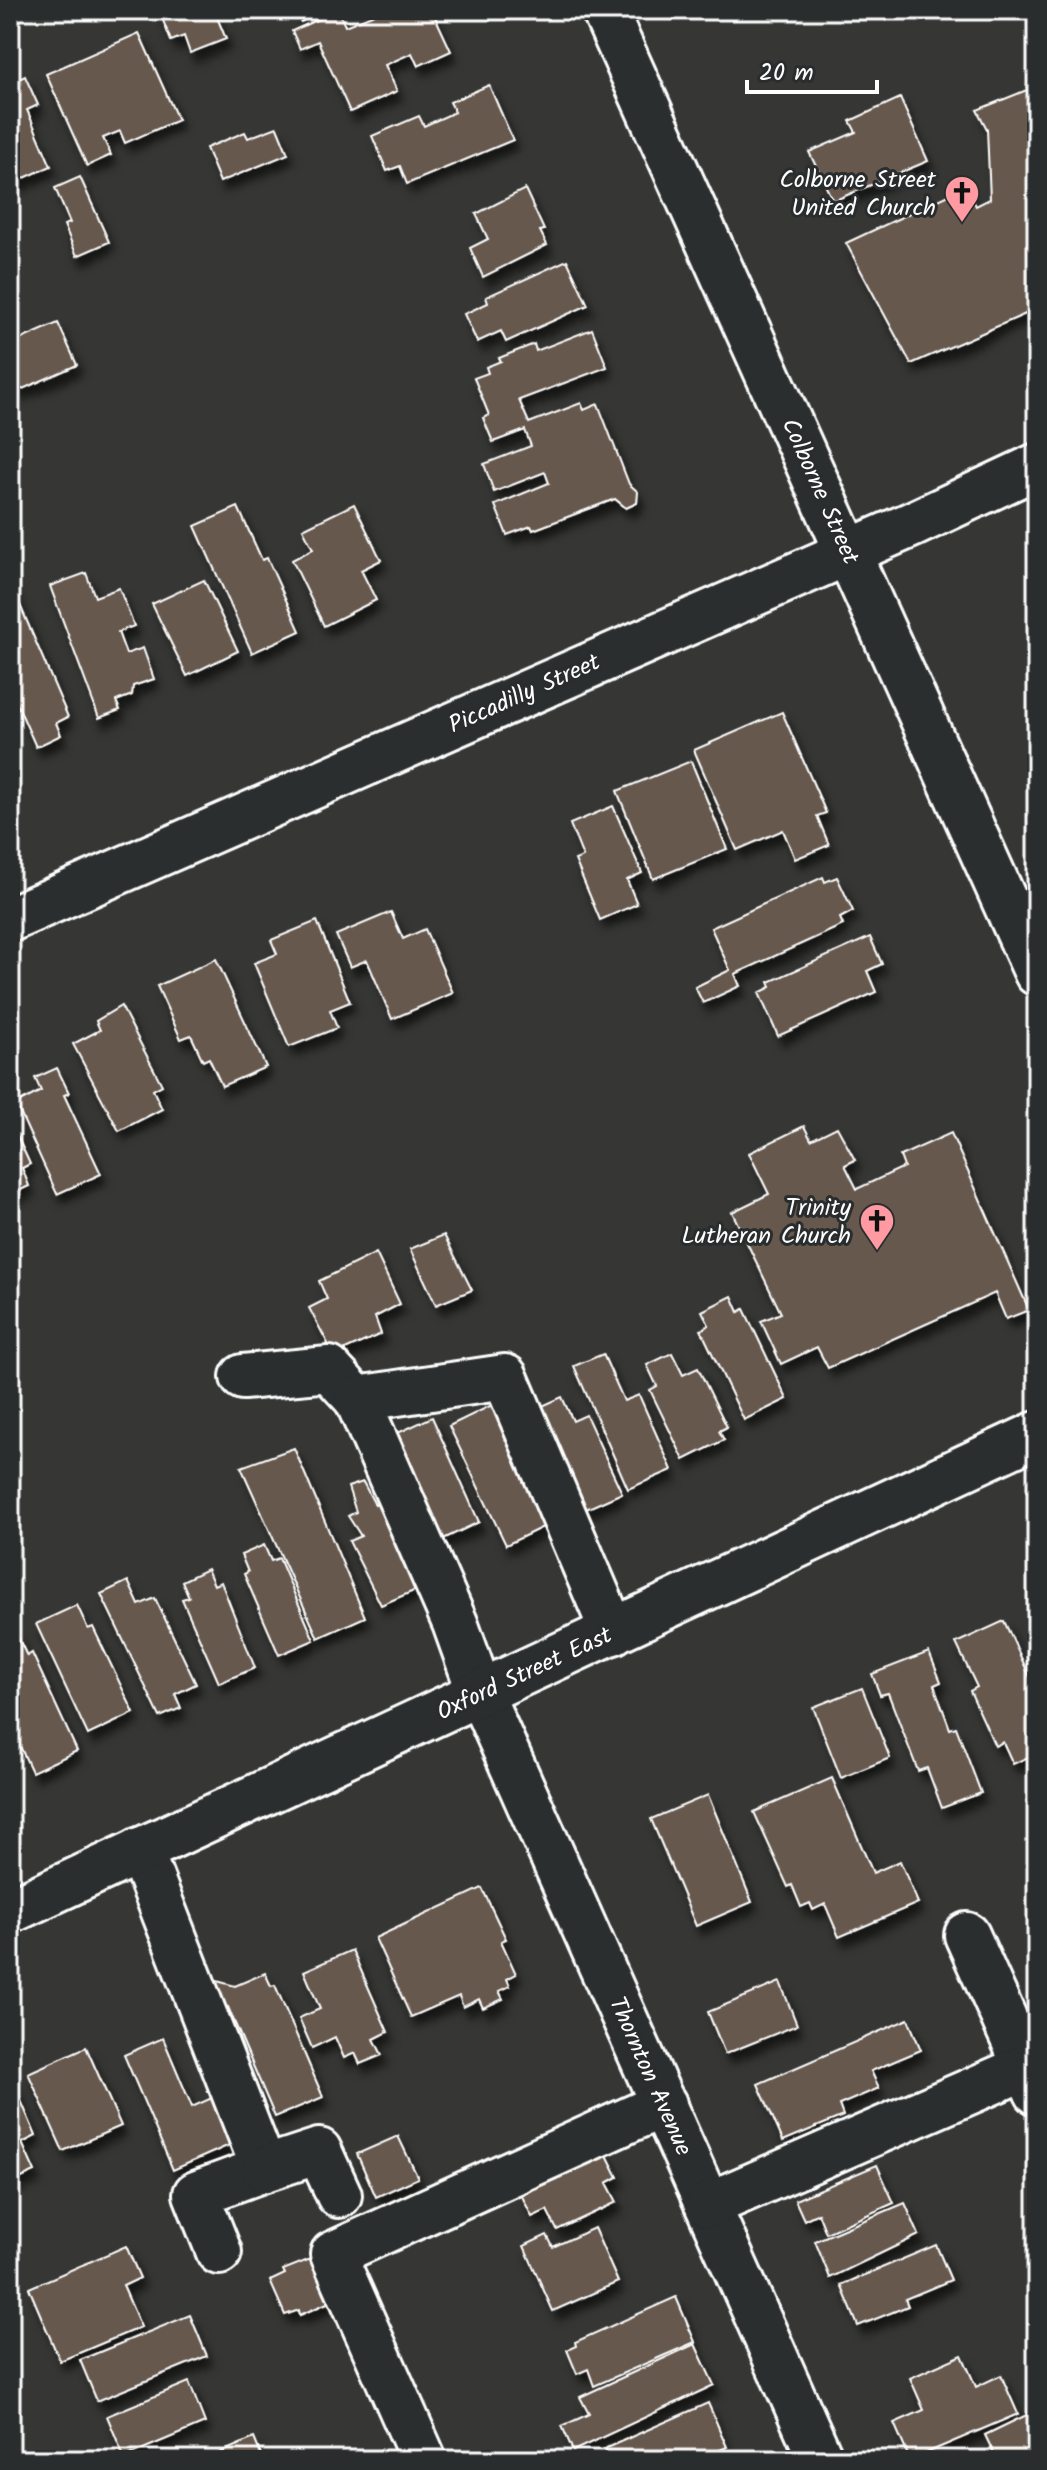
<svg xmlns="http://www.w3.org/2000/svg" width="1047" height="2470" font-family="Kalam,sans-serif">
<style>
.building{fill:#66584d;stroke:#fff;stroke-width:2;filter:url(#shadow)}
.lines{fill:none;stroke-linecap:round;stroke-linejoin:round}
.minor-casing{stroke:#fff;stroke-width:50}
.major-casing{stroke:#fff;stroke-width:50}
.minor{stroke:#2a2d2e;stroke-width:44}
.major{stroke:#2a2d2e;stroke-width:44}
.labels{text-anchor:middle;stroke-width:6;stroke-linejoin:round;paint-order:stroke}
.poi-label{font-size:24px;fill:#fff;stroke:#2a2d2e;text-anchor:end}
.street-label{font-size:24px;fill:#fff;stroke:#2a2d2e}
</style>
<defs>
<filter id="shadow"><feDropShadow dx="5" dy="9" stdDeviation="4" flood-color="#0009"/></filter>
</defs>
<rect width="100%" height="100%" fill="#363634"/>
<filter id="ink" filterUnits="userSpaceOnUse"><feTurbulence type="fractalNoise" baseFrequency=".0125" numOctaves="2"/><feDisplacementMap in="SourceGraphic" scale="16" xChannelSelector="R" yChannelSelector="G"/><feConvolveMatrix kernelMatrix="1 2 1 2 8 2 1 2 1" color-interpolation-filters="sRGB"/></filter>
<g filter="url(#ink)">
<g class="building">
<polygon points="159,10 214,10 226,39 190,53 184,36 171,41"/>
<polygon points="295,10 326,10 301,22"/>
<polygon points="338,10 345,26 377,13 376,10 432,10 451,51 418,66 412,53 385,65 397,91 350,112 318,41 300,49 292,31"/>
<polygon points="139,33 178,120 125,143 120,131 103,138 111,155 87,166 46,74"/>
<polygon points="10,69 15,81 25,76 38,105 27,110 51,166 11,184"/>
<polygon points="489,85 513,140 407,184 400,166 387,171 372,136 419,116 424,126 455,112 450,102"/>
<polygon points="1037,86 1037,309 911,364 846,243 966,187 976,206 990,199 987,129 977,110"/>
<polygon points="900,98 928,161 833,201 809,152 856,132 850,121"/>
<polygon points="277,127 288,154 220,182 206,148 245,132 248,138"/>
<polygon points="80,177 109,242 77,256 64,225 70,223 55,188"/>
<polygon points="525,189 544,230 540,231 547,245 483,277 470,248 488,239 476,214"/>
<polygon points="567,260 588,305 506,342 501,331 477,342 464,314 488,303 486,297"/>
<polygon points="58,323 77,365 18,391 10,374 10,344"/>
<polygon points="592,329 607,367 519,400 529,423 581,403 584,410 598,404 629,484 638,492 637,503 626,508 615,499 533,530 531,526 507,535 495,505 549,483 545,472 494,492 484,464 531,446 525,430 493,442 483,418 489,415 474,378 488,373 486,367 501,361 499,358 534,344 536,351"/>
<polygon points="354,504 381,560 361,570 376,600 324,626 292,560 313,549 303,529"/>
<polygon points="238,507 262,560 267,558 300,631 252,653 195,526"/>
<polygon points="86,573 95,597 119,588 134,626 118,632 126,654 143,648 154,679 133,686 132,695 116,701 120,710 99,718 50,586"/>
<polygon points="204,580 238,651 187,676 152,604"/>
<polygon points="11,584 68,717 56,723 61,735 36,747 10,688"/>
<polygon points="1035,615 1037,616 1037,647 1028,629"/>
<polygon points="782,712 826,813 817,816 829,845 795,859 783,830 737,850 694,750"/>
<polygon points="691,761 727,849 653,879 617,791"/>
<polygon points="613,806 642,873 627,880 637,904 600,920 575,860 583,857 570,824"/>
<polygon points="823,877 825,882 837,877 853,911 840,918 843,925 735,974 740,986 703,1003 695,987 730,970 711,928"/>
<polygon points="391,912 403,939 425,929 453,993 392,1019 367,960 350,967 336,935"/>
<polygon points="317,921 350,1002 330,1010 337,1028 289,1047 254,963 277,954 271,940"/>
<polygon points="870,937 882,964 867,971 876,992 778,1036 759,993 771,987 769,982"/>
<polygon points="216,959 266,1067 222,1086 209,1058 203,1061 191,1035 181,1039 157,986"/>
<polygon points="121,1006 162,1085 153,1090 162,1109 119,1131 73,1044 100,1030 96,1021"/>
<polygon points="57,1068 69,1093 64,1095 101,1174 57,1194 16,1104 41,1091 35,1078"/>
<polygon points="10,1121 30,1164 22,1168 29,1186 10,1195"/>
<polygon points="804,1126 811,1140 837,1127 855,1160 845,1165 857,1189 904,1167 900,1156 951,1133 1029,1310 1006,1319 995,1293 828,1368 817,1347 781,1364 761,1321 781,1313 732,1212 769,1194 749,1153"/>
<polygon points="444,1235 472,1290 436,1305 410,1249"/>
<polygon points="376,1253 400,1304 375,1317 381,1334 334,1355 309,1308 327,1299 319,1281"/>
<polygon points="732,1296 739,1312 744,1309 787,1399 744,1420 701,1330 709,1325 702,1311"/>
<polygon points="672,1353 683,1375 698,1368 727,1427 719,1431 724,1440 684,1460 650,1390 657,1386 647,1365"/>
<polygon points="603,1354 624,1401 639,1395 672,1470 628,1489 574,1366"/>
<polygon points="562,1397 573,1421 586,1415 622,1493 575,1514 540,1407"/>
<polygon points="494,1404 551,1523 506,1545 449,1426"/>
<polygon points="432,1417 479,1522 433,1544 385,1439"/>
<polygon points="294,1448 365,1617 318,1638 241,1467"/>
<polygon points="363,1482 375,1505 384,1502 423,1587 381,1605 349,1541 361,1536 348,1516 356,1512 348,1487"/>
<polygon points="264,1545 271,1561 279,1558 314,1640 279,1655 244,1574 248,1572 241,1555"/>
<polygon points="207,1569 214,1585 221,1582 255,1668 219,1683 182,1599 189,1597 182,1581"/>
<polygon points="128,1581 139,1605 155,1598 196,1684 175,1694 181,1708 160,1717 101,1594"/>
<polygon points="77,1605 88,1629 93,1627 134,1713 88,1735 36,1624"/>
<polygon points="1037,1610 1037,1636 1027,1614"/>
<polygon points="1004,1621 1037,1692 1037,1753 1013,1764 1003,1742 995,1746 970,1691 977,1687 956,1643"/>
<polygon points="16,1633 27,1656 32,1653 77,1751 32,1772 10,1725 10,1635"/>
<polygon points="929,1652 941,1682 934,1685 950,1729 956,1727 981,1793 942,1808 927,1768 918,1771 888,1693 880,1695 872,1674"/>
<polygon points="862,1688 890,1758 841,1778 813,1707"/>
<polygon points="832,1778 873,1873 900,1861 918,1903 839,1937 825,1904 813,1910 810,1903 801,1907 792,1885 788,1887 754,1812"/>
<polygon points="708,1795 752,1902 696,1926 651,1819"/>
<polygon points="482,1888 506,1939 501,1941 516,1974 507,1979 510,1986 499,1991 503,1999 483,2008 479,1999 463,2007 459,1996 411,2017 375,1938"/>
<polygon points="352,1950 388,2032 374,2039 382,2055 360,2064 355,2053 344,2058 335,2037 312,2048 299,2018 320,2009 304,1971"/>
<polygon points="265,1973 271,1986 275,1985 323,2097 275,2117 228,2007 218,2005 212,1998 217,1981 235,1986"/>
<polygon points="780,1982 797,2025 725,2054 708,2012"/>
<polygon points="908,2019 921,2050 871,2071 879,2088 839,2105 843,2116 783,2141 758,2084"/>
<polygon points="163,2038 192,2107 214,2097 234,2143 173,2170 124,2055"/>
<polygon points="86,2047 121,2126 63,2151 28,2073"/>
<polygon points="11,2077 36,2136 22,2143 35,2172 10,2183"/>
<polygon points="398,2136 418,2178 376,2197 357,2154"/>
<polygon points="605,2151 618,2177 607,2183 617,2202 557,2230 547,2210 532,2217 520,2192"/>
<polygon points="877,2165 894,2203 826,2233 818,2213 804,2220 795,2200"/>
<polygon points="905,2203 919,2235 830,2278 815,2241"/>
<polygon points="594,2228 618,2282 553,2311 524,2246 547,2235 553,2247"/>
<polygon points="936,2245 951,2280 905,2299 908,2306 858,2326 841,2285"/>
<polygon points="126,2246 140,2278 123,2286 141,2327 60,2361 29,2288"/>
<polygon points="323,2254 341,2297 300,2315 299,2310 285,2315 270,2281 285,2274 283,2270"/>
<polygon points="676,2297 695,2342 594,2386 588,2369 577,2374 567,2350 576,2346 575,2342"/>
<polygon points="190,2315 207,2356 97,2401 80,2360"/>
<polygon points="695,2344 714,2385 573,2451 562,2426 589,2414 580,2397"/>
<polygon points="962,2355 976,2387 1001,2375 1018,2414 910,2460 894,2423 924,2410 910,2378"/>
<polygon points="189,2382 205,2423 124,2457 107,2416"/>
<polygon points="708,2403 727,2447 697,2460 609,2460 604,2449"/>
<polygon points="1037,2410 1037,2460 997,2460 985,2435"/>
<polygon points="254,2438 263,2460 203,2460"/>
</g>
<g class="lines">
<defs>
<g id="minor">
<polyline points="604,10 1037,973"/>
<polyline points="10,919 913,524 1037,466"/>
<polyline points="243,1377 329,1369 357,1399"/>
<polyline points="613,1632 505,1377 357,1399 455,1623 480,1693 821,2460"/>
<polyline points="140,1850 264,2169 196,2194 219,2252"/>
<polyline points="967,1935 1037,2092"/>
<polyline points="264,2169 319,2151 339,2195"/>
<polyline points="708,2205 1026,2067"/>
<polyline points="424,2460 333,2254 664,2104"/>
</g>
<polyline id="major" points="10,1911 1037,1434"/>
</defs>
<use href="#minor" class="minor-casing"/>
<use href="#major" class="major-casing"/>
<use href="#minor" class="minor"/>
<use href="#major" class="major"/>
</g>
</g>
<defs>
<symbol id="church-pin" viewBox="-11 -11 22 30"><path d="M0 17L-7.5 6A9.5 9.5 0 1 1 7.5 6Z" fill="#ff9aa2" stroke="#2a2d2e"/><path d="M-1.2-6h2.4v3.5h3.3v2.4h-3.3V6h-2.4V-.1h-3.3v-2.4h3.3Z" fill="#111"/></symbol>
</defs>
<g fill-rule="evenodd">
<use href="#church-pin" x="942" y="173" width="40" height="54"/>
<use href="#church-pin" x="857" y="1201" width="40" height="54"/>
</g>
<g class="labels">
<g class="poi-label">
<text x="936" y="187">Colborne Street<tspan x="936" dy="28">United Church</tspan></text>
<text x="851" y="1215">Trinity<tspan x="851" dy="28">Lutheran Church</tspan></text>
</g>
<g class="street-label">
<text transform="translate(821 491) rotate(66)" y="8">Colborne Street</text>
<text transform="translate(524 693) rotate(-24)" y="8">Piccadilly Street</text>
<text transform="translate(524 1673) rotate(-25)" y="8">Oxford Street East</text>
<text transform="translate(651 2076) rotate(66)" y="8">Thornton Avenue</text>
</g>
</g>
<rect width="1047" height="2470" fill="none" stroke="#2a2d2e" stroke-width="40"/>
<rect x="20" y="20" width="1007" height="2430" fill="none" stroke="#fff" stroke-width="3" filter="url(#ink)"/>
<path d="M747 80v12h130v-12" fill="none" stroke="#ffffff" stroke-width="4"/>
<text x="759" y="80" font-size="24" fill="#ffffff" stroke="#2a2d2e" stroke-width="6" paint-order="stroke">20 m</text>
</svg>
